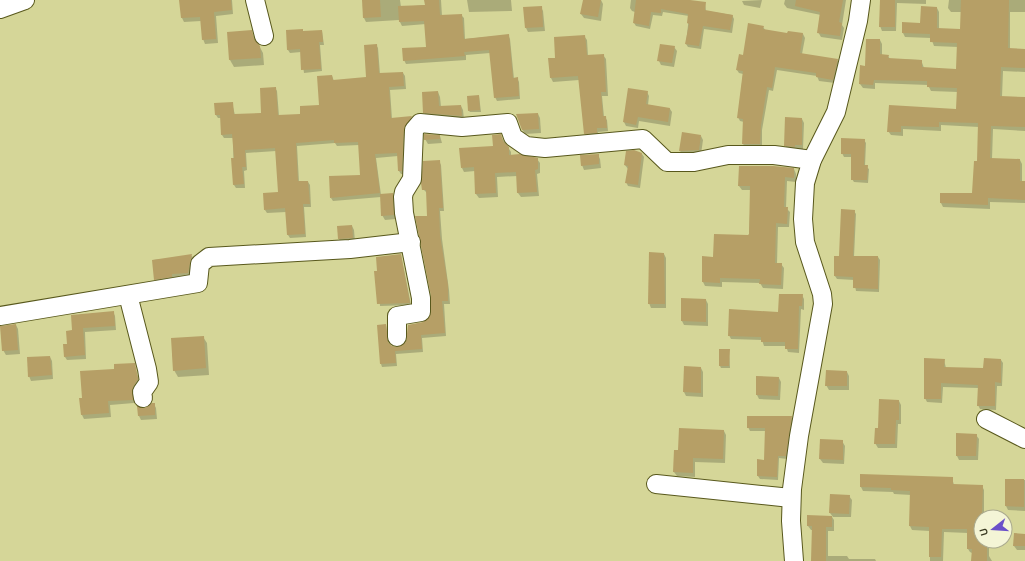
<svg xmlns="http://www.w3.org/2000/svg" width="1025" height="561" font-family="Karla,sans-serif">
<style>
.shadow{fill:#0003}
.building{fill:#b69f66}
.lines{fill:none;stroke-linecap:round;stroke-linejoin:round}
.minor-casing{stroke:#58581c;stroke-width:20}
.minor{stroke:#fff;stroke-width:18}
</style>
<rect width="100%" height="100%" fill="#d5d698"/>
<g class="shadow">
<polygon points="180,0 232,0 233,14 216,16 218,43 205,44 203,39 201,21 184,22 182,18"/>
<polygon points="363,0 400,0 401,7 426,5 425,0 441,0 442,16 461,15 464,18 465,39 508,35 510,39 514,79 517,78 519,82 520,99 497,101 495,97 490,53 466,55 466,60 406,64 404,60 427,48 426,24 402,26 399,20 366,22 364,18"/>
<polygon points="467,0 511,0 512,11 469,12"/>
<polygon points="584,0 601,0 603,4 601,21 584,18 581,14"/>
<polygon points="631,0 684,0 705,3 706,11 732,15 734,19 732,33 704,29 701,49 688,47 686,44 689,16 663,12 662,16 653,15 650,29 636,26 634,23 635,12 632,11 630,8"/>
<polygon points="762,0 760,8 744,5 742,1"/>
<polygon points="785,0 846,0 842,25 844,28 842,40 821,37 818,32 821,15 787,8 784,4"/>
<polygon points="874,0 926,0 926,4 897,3 896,31 882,31 880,26 880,0"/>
<polygon points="949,0 1025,0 1025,12 1010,12 1010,49 1025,50 1025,72 1003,71 1002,97 1025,103 1025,131 993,129 992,159 1020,160 1022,164 1022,182 1025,182 1025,203 990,202 990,209 943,207 941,203 973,194 978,162 979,127 941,125 941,131 903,129 903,136 891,135 888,131 890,106 957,110 958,92 931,91 928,85 875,83 875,89 863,88 860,84 861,66 866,67 880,40 882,44 882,55 888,56 890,59 921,60 924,68 957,70 958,47 934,46 931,38 905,37 903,33 921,24 937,8 939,12 939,30 961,30 962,12 951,12 948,8"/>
<polygon points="541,7 543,11 545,31 528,32 526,28"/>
<polygon points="763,27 766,31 788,34 803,34 805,38 802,54 837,60 840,64 835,83 819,81 817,76 777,70 773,91 769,90 762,130 762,148 746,148 743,144 744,122 740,121 738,117 743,74 739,73 737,70"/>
<polygon points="251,31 263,53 264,65 234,67 230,60 228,33"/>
<polygon points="287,31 322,31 324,45 320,45 322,71 304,73 301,52 290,53 288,50"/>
<polygon points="584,36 587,40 588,56 603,55 606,59 608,96 602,96 604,117 607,120 608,131 598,132 599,136 587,137 585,134 579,80 553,82 551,78 557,59"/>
<polygon points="376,45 378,48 380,74 403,73 405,76 406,89 390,90 392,119 411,117 413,120 403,174 401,174 399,171 398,156 376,158 381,195 392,194 395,199 396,219 385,220 382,215 381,197 333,201 331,198 361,176 359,145 337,146 335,143 297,146 299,182 308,182 310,185 311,207 304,207 306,237 290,238 288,235 286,212 267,213 265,210 279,193 276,151 246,153 247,170 244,171 245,188 236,188 234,185 233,138 224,138 222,135 221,118 218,118 216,115 232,103 235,115 262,114 275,88 277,91 279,116 301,115 320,106 332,76 334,81 367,78"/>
<polygon points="674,47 677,51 674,67 661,65 659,61"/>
<polygon points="629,89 647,92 649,96 648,105 670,109 672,112 670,126 639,121 638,128 626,126 624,122"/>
<polygon points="438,92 440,97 441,107 461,106 463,110 464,120 427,117 424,112"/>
<polygon points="479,96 481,112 470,112 469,111"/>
<polygon points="538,114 540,118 541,133 525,134 522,129"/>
<polygon points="802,119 804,123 803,149 797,149 796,151 788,150 785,145"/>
<polygon points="500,135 511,152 511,156 537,159 540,163 540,173 537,174 539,196 521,197 518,193 517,176 497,177 498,197 479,198 476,194 475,171 464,172 462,168 494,147"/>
<polygon points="440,136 442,143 428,144 425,139"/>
<polygon points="701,136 703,140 701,154 683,155 680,151"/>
<polygon points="864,140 866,143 865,166 869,169 868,183 854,182 852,179 852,157 844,157 842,153"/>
<polygon points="642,154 644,157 640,188 628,186 626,182 628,169 625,165"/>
<polygon points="598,155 600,159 601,168 584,170 582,165"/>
<polygon points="439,161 441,165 444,211 440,211 442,239 449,290 450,304 444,304 446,336 422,338 423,352 396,354 397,366 382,367 381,364 386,325 389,345 398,349 407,342 428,322 432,313 427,193 423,189"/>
<polygon points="794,169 796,174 796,182 787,181 786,208 790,212 789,227 778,227 777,264 781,264 784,268 783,289 763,288 760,283 722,282 722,287 705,286 703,282 714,258 749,236 751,190 742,190 739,186"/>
<polygon points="854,211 856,214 854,257 878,257 880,260 879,292 856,291 854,280 837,279 835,276 835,257 840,257"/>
<polygon points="352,226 354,230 355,242 341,243 339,239"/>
<polygon points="664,254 666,258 666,308 651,308 649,303"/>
<polygon points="401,255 411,305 380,306 378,272"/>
<polygon points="192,256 194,260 191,277 157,284 155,279 153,260"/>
<polygon points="802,295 804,299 804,310 801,309 799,353 788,352 786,346 764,346 762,340 731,339 729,335 779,313"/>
<polygon points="706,300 708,304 708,326 684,325 682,321"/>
<polygon points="113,312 115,316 116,330 85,332 86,359 67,360 65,357 73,331"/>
<polygon points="16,325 18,329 20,354 6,355 3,350"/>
<polygon points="203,337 207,343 209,375 178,377 174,370"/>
<polygon points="729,350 730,368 721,368 720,366"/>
<polygon points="50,357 52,361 53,379 31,381 29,376"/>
<polygon points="944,360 946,368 984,369 1001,360 1003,363 1002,386 997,386 996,410 980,409 978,405 978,388 943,387 942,403 927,402 925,398"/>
<polygon points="134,364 140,384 135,391 134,403 110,405 111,417 84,419 82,415 83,399 115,370"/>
<polygon points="701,368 703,372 703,397 686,396 684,392"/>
<polygon points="847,372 849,376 849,390 829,390 826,385"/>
<polygon points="779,378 781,382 780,400 759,399 757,395"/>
<polygon points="899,401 901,405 901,424 898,424 897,448 878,448 875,443 879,429"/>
<polygon points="154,404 156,408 157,419 141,420 139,416 138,407 145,409"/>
<polygon points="791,417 793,420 787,459 779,458 778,480 760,479 758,476 765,461 766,431 750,431 748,427"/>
<polygon points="724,431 726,435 725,463 695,462 695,477 677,476 674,472 679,451"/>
<polygon points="976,435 979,439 978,460 959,460 957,456"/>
<polygon points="842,441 845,446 844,464 823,463 820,459"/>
<polygon points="952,478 954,485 982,486 984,490 984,512 988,512 990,517 981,517 981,541 989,541 989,556 992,561 972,561 972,553 970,552 968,549 968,533 944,532 943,561 930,561 930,531 912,530 910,526 911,495 894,494 893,492 863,491 861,487"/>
<polygon points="1006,480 1025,480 1025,511 1008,510 1006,506"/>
<polygon points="849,496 852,500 851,517 832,517 834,520 834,531 828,531 828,556 847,556 849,559 875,559 876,561 812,561 813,530 811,530 808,526 808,516 833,517 830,513"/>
<polygon points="1025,535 1025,550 1017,550 1014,546"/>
</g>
<g class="building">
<polygon points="179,0 231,0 232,10 214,12 216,39 202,40 200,17 181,18"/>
<polygon points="362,0 380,0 381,17 363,18"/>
<polygon points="424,0 439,0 440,15 462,14 464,39 509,34 513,78 518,77 519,96 494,98 489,50 464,52 465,56 403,61 402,48 426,47 424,21 399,22 398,6 425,5"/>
<polygon points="583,0 601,0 598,17 580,14"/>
<polygon points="636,0 690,0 706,2 705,10 733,15 730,30 703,26 699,46 685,44 689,24 687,23 688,14 661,9 661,13 651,12 649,26 633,23"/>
<polygon points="796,0 843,0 839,22 842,23 840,36 817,33 820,12 795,6"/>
<polygon points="880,0 895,0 895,27 879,27"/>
<polygon points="961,0 1009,0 1008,48 1025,49 1025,68 1001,67 1000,96 1025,97 1025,127 991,126 990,158 1020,159 1020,181 1025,181 1025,200 988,198 988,205 940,203 940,193 972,193 974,161 977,161 978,123 939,122 939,127 901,126 901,132 887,132 889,105 956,109 957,88 927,87 927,81 874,80 873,85 859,84 860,65 865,66 866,39 880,39 880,54 889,55 888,58 922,60 922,67 956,69 957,43 930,42 930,34 902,33 902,22 920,23 921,6 937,7 937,28 960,29"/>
<polygon points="542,6 543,27 525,28 523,7"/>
<polygon points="748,23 764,26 763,29 787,33 788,31 803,33 800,53 838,59 833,80 816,77 816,73 775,67 772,88 767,87 761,125 760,144 742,144 743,119 737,118 743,71 736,70 739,54 743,55"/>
<polygon points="303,29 303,31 322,30 323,42 319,42 321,69 301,70 300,49 287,50 286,30"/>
<polygon points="252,30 254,39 260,46 261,58 229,60 227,32"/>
<polygon points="585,35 587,55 604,54 606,92 601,92 603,116 606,116 607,128 597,128 597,133 584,134 578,76 550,78 548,58 555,58 554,37"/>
<polygon points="377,44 379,73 403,72 404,86 389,87 391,118 412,116 404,130 402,171 398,171 397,153 375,154 380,193 330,198 329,176 360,175 358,142 334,143 334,140 296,143 298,181 308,181 310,204 303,204 305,234 287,235 285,208 264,210 263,193 278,192 275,148 245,150 246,167 242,167 244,184 233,185 231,158 234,158 232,134 221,135 220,115 215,115 214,103 233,102 234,114 261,113 260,88 276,87 278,115 300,114 300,106 319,105 317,76 332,75 333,80 366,77 364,45"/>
<polygon points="660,44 675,46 672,63 657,61"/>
<polygon points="628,88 648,91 646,104 670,108 668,122 638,117 636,125 623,122"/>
<polygon points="438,91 439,106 461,105 462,116 423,113 422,92"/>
<polygon points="479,95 480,110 468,111 467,96"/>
<polygon points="538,113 539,129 522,130 516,114"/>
<polygon points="785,117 802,118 802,145 795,145 795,147 784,146"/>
<polygon points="682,132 701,135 699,150 679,151"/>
<polygon points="424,134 440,135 440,139 424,140"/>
<polygon points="501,134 503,141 509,147 509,155 520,154 538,158 538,169 535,170 537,192 517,193 516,172 495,173 496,193 475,194 474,167 461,168 459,148 493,146 492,135"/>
<polygon points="841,138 865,139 864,165 868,165 867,180 851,180 851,154 841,154"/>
<polygon points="634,150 642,153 638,185 625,183 628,166 624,165 626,151"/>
<polygon points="599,154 599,164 581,166 580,155"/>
<polygon points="440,160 443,208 439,208 440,235 448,285 448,301 442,301 445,333 421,335 422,349 395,351 396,363 380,364 377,325 386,324 388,342 392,346 397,347 406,342 408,325 423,322 430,316 431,296 415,216 427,216 426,190 422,190 421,183 423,161"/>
<polygon points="739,166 773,166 794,168 794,178 785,177 784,207 788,207 787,224 776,223 775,263 782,263 781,285 759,284 760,279 720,278 720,283 702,282 702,256 713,257 714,234 748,235 749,234 750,186 738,186"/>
<polygon points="393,193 394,215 381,216 380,194"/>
<polygon points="841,209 855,210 853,256 878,256 878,289 853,288 853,277 834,276 834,256 839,256"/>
<polygon points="352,225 353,238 338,239 337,226"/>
<polygon points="649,252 664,253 665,304 648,304"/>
<polygon points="192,254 188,273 172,274 172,277 154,280 152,260"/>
<polygon points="401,254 410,303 377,304 374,271 377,271 376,257"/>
<polygon points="779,294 803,294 802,306 799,306 798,349 785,349 785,342 761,342 761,337 728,336 729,309 778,312"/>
<polygon points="681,298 706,299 706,322 681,321"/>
<polygon points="114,311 115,326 83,328 85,355 64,357 63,344 67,344 66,331 72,330 71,315"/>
<polygon points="16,324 18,350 2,351 0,326"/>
<polygon points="204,336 206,368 173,371 171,338"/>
<polygon points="719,349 730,349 729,366 719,366"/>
<polygon points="50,356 52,375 28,377 27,357"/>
<polygon points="924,358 945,359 944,367 983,368 984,358 1001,359 1001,383 995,382 995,406 977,406 978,385 941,383 941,399 924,399"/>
<polygon points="135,363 138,379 133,387 133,400 108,401 109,413 81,415 79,398 82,398 80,371 114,369 114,364"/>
<polygon points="684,366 701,367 701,393 683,392"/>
<polygon points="826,370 847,371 847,386 825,386"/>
<polygon points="756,376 779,377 778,396 756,395"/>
<polygon points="879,399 899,400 899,420 896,420 895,444 874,444 875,428 878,428"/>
<polygon points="152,403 155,403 155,415 138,416 137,406 145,408"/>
<polygon points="747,416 792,416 786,456 778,456 777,477 757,476 757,459 764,460 765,428 747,428"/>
<polygon points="679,428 724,430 723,459 693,458 693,473 673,472 674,450 678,450"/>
<polygon points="956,433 977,434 976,456 956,456"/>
<polygon points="820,439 843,440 843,460 819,459"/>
<polygon points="860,474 953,477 953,484 983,485 981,541 987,541 987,561 971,561 972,549 967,549 967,529 942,529 941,557 929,557 929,527 909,526 910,491 891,490 891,488 860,487"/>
<polygon points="1005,479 1024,479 1024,507 1005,506"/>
<polygon points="830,494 850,495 849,514 829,513"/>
<polygon points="807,515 832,516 832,527 826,527 826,561 811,561 812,526 807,526"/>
<polygon points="1014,533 1025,534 1025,546 1013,546"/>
</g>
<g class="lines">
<defs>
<g id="minor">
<polyline points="255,0 264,36"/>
<polyline points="0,9 25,0"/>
<polyline points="128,295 147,369 149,382 142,392 143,398"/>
<polyline points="0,316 198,283 200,264 209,257 350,249 411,242"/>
<polyline points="397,337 397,316 421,312 421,298 404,213 403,197 404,192 412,179 414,130 420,123 462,127 508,123 513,137 526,146 545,148 643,139 667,162 694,162 728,155 774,155 812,160"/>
<polyline points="986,419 1025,439"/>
<polyline points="656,484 791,498"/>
<polyline points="794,561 791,521 792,489 799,436 823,304 822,294 805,242 803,219 805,183 812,160 836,112 858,21 861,0"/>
</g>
</defs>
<use href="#minor" class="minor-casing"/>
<use href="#minor" class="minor"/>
</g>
<g transform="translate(993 529) rotate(253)"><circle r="19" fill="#f4f5d6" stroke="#aaaa8e"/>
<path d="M0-3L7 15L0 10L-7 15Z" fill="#6a50c9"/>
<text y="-6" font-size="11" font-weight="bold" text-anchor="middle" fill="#3a3a21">U</text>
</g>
</svg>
